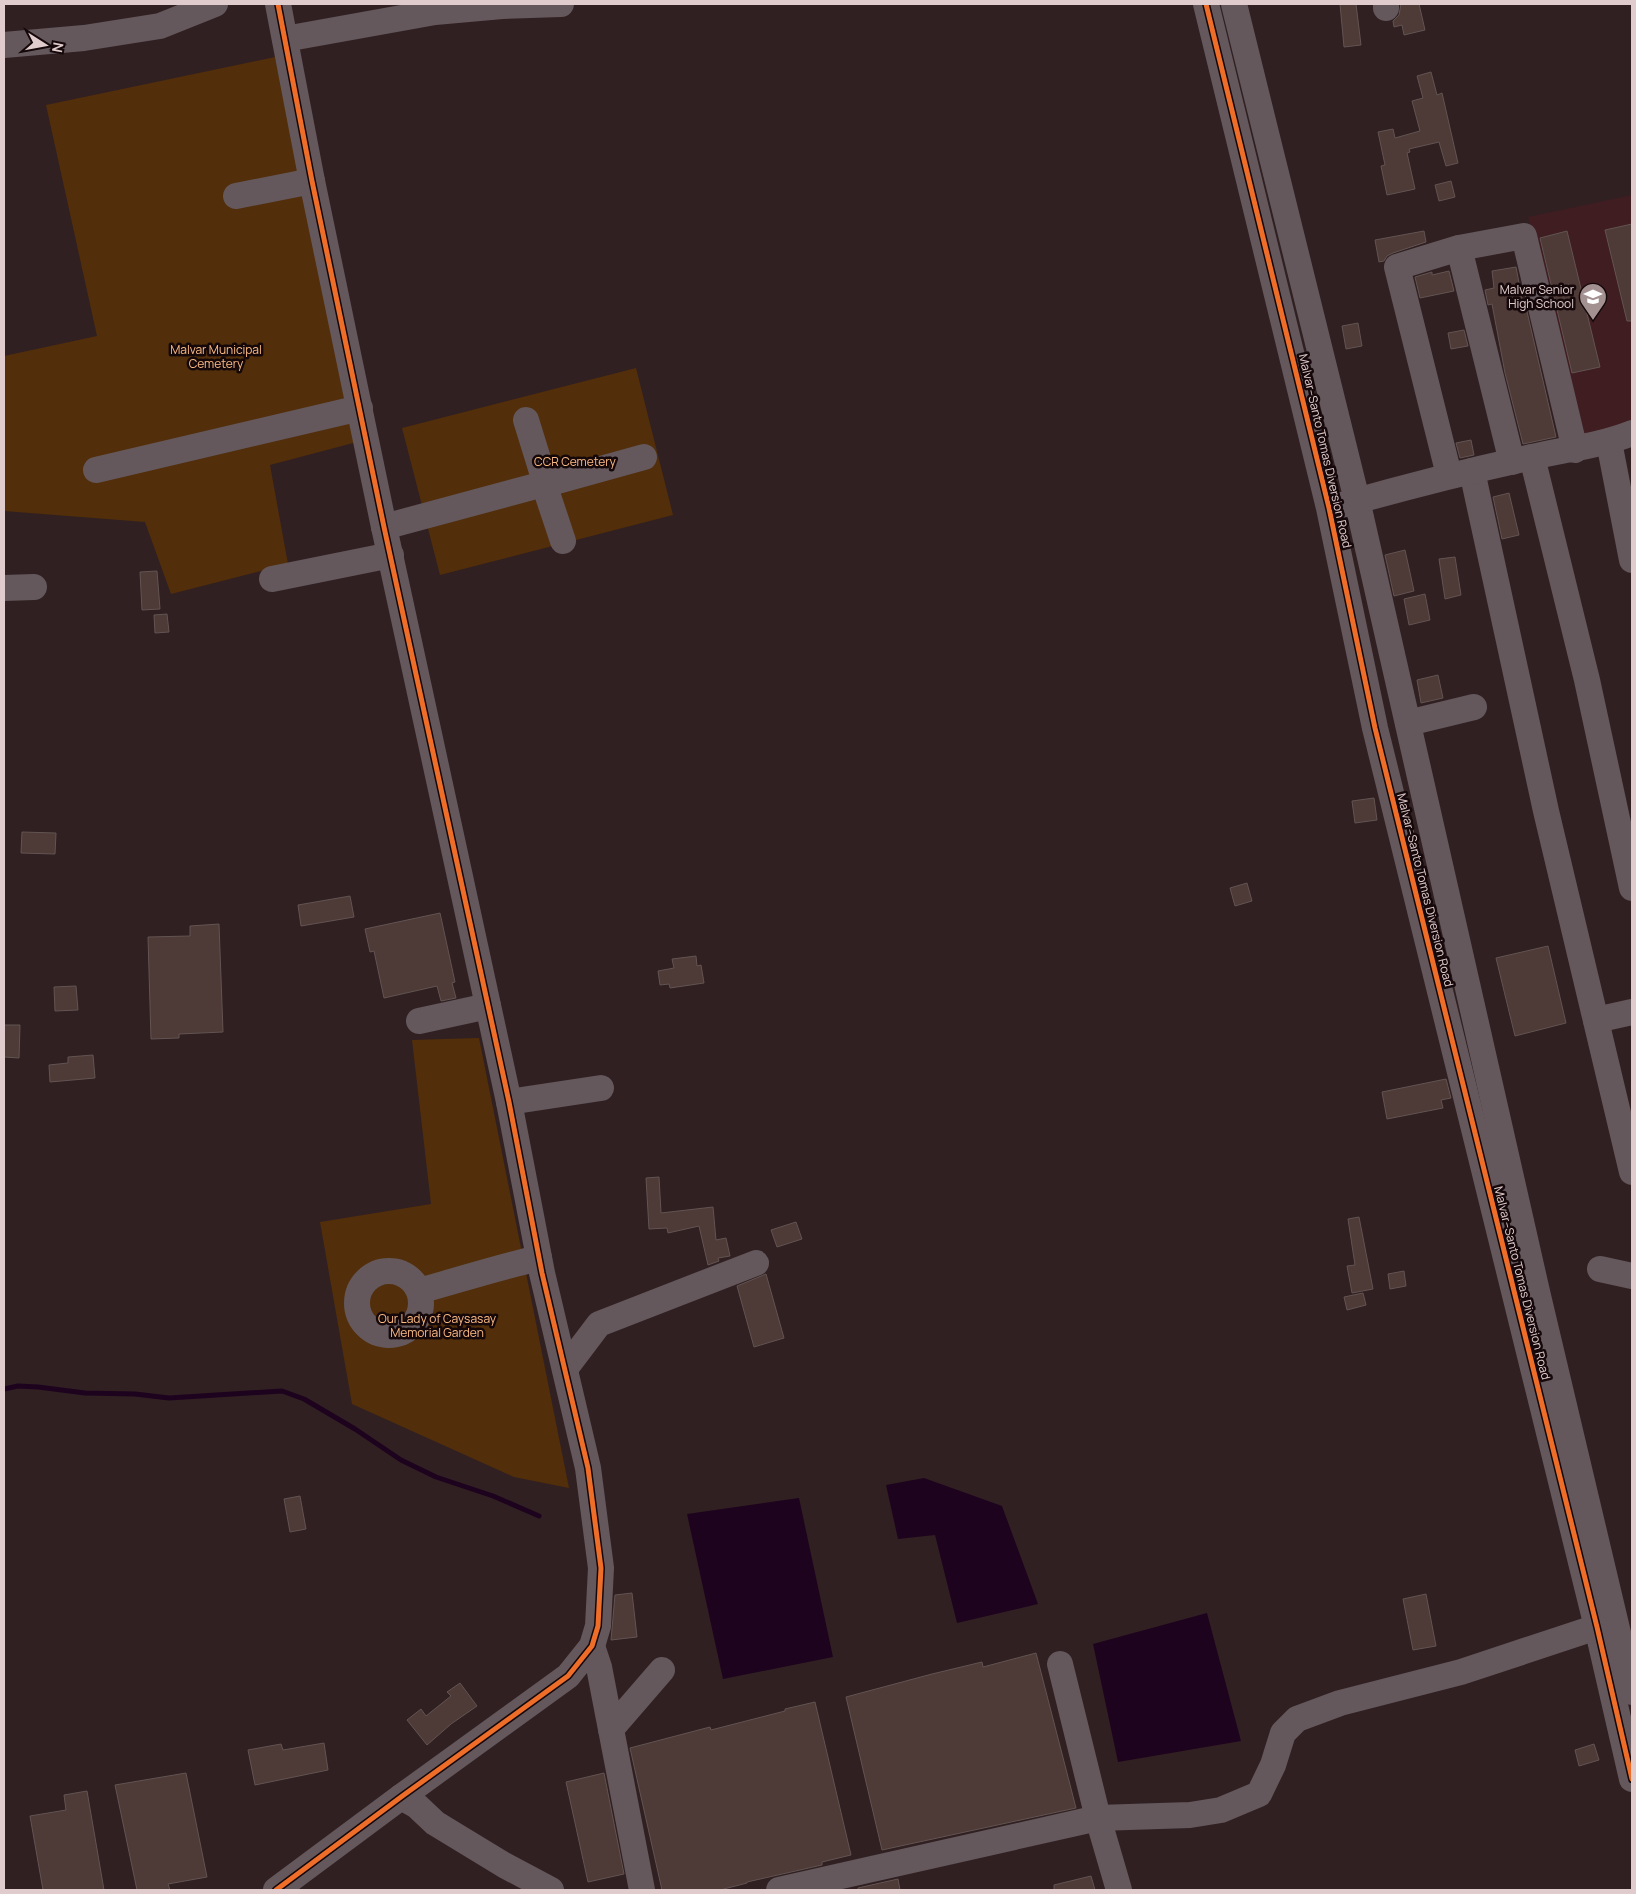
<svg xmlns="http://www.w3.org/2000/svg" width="1636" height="1894" font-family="Manrope,sans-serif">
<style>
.built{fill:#3f1d21}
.green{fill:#522e0a}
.water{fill:#1e031e}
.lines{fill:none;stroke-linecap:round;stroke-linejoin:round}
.stream{stroke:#1e031e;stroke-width:5}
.building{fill:#4e3a36;stroke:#625452}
.minor{stroke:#64585d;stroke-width:26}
.cycleway-casing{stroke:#15080a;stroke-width:8}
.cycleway{stroke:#ee6e29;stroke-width:5}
.labels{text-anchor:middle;stroke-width:5;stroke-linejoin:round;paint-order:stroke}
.poi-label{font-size:12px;fill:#e1cccd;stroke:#15080a;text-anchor:end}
.park-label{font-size:12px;fill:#fbbb85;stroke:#15080a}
.street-label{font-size:12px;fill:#e1cccd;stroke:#15080a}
</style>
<rect width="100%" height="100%" fill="#302022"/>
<polygon class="built" points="1632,195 1632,425 1583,445 1528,217"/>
<g class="green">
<polygon points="275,57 357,442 270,465 288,564 171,594 145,522 4,511 4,356 97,336 46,105"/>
<polygon points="636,368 673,515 440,575 402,428"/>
<polygon points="479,1038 569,1488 514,1477 352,1404 320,1222 431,1204 412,1040"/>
</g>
<g class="water">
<polygon points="924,1478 1002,1506 1038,1604 957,1623 935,1535 898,1539 886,1485"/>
<polygon points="799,1498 833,1657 723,1679 687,1514"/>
<polygon points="1207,1613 1241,1741 1118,1762 1093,1644"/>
</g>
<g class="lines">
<polyline class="stream" points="4,1389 18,1386 38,1387 85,1393 135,1394 169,1398 282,1391 304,1399 355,1429 401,1460 436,1477 493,1496 539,1516"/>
</g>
<g class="building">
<polygon points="1340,4 1356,4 1361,45 1344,47"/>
<polygon points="1401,4 1419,4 1425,30 1404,35 1402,25 1394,27 1393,21 1399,15"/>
<polygon points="1431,72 1437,95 1442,93 1458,163 1446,166 1439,142 1409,149 1410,152 1407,153 1415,189 1387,195 1381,166 1385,165 1378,132 1393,129 1395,138 1420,131 1412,101 1423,98 1417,76"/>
<polygon points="1451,181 1455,197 1439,201 1435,185"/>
<polygon points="1632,224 1632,321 1627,321 1605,230"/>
<polygon points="1424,231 1426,242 1393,253 1387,256 1384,261 1379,262 1375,240"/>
<polygon points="1567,231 1600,367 1572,373 1540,238"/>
<polygon points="1516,267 1523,304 1525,303 1556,437 1523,444 1505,373 1492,304 1488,305 1485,290 1494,288 1492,271"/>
<polygon points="1449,271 1454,291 1420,298 1415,277 1432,272 1432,275"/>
<polygon points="1358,323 1362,346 1346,349 1342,326"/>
<polygon points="1464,330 1468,346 1451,349 1448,333"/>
<polygon points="1471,440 1474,455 1460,458 1456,443"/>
<polygon points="1509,493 1519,535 1502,539 1493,497"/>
<polygon points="1405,550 1414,591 1394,596 1385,555"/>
<polygon points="1455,557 1461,595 1445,599 1439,559"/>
<polygon points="157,571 160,609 142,610 140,572"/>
<polygon points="1425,594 1430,620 1409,625 1404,599"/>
<polygon points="167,614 169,632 155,633 154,615"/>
<polygon points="1438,675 1443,698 1421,703 1417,680"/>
<polygon points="1374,798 1377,820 1355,823 1352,801"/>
<polygon points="22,832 56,833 55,854 21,853"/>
<polygon points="1247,883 1252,901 1235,906 1230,888"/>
<polygon points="350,896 354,917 301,926 298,905"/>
<polygon points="440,913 455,982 452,983 456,998 441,1001 437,986 384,998 374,951 370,952 365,929"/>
<polygon points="219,924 223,1032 179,1034 179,1038 151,1039 148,937 190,936 190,926"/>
<polygon points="1548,946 1566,1023 1515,1036 1496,958"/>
<polygon points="696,956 697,966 701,965 704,983 670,988 669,984 660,985 658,971 674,968 672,959"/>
<polygon points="76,986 78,1010 55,1011 54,987"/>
<polygon points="4,1025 20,1025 19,1058 4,1057"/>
<polygon points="93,1055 95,1078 50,1082 49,1065 68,1063 68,1057"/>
<polygon points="1446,1079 1451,1098 1441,1100 1443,1108 1387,1119 1382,1092"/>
<polygon points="659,1177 661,1213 713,1207 716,1240 726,1238 730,1256 718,1258 719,1261 708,1265 699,1226 668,1233 667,1228 649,1229 646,1178"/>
<polygon points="1359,1217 1373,1289 1352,1293 1347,1266 1355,1265 1348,1219"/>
<polygon points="796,1222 802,1239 777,1247 771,1230"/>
<polygon points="1404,1271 1406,1286 1390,1289 1388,1274"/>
<polygon points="766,1274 784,1338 754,1347 737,1286"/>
<polygon points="1363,1293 1366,1305 1347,1310 1344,1297"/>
<polygon points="300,1496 306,1529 290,1532 284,1499"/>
<polygon points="632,1593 637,1637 611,1640 615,1595"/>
<polygon points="1426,1594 1436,1646 1413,1650 1403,1599"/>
<polygon points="1036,1653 1076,1808 882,1850 846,1697 932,1674 982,1662 983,1667"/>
<polygon points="460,1683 477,1706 451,1724 427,1745 407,1720 421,1709 426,1716 451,1696 447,1692"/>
<polygon points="815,1702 851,1855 822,1862 822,1865 747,1882 747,1883 720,1890 662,1890 630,1748 710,1727 711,1730 785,1711 785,1709"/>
<polygon points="324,1743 328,1770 255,1785 248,1750 281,1744 283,1750"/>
<polygon points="1594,1744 1599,1760 1579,1766 1575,1750"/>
<polygon points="186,1773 207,1877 168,1884 170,1890 137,1890 115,1785"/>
<polygon points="604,1773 624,1874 588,1882 566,1782"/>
<polygon points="87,1791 104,1890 43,1890 30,1816 66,1810 64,1795"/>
<polygon points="1091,1876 1095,1890 1054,1890 1054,1885"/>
<polygon points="898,1879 900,1890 858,1890 858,1888"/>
</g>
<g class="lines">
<g class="minor">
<polyline points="1206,4 1329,508 1375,728 1597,1627 1632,1779"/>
<polyline points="1234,4 1357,500 1538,1296 1632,1692"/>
<polyline points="1386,4 1386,8"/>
<polyline points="285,39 435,12 502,6 561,4"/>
<polyline points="4,45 84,38 160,26 215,4"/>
<polyline points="236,196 312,181"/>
<polyline points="1459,248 1512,462"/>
<polyline points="526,420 543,475"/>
<polyline points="1609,442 1632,560"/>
<polyline points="1532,457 1587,680 1632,888"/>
<polyline points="96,470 360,408"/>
<polyline points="1472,471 1546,811 1632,1172"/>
<polyline points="1449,475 1397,267 1459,248 1524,236 1575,450"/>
<polyline points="554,482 644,457"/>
<polyline points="547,493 563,541"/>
<path d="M1342 505C1405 487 1468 471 1532 457 1566 449 1599 446 1632 433"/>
<polyline points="384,527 536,486"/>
<polyline points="272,579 391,555"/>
<polyline points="4,588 34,587"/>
<polyline points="1408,723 1474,707"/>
<polyline points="1596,1020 1632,1012"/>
<polyline points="419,1021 488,1006"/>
<polyline points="509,1102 601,1088"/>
<polyline points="1600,1269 1632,1276"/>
<circle cx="389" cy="1303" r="32"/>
<path d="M419 1291C459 1280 499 1267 539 1258"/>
<polyline points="565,1369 599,1324 756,1263"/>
<polyline points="592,1646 599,1667 642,1890"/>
<polyline points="1060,1664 1098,1818 1119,1890"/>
<polyline points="611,1729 662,1670"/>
<polyline points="401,1797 417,1806 435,1823 504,1865 551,1890"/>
<polyline points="276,1890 401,1797 568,1676 592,1646 598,1626 601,1568 588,1468 542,1273 509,1102 384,527 312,181 278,4"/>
<polyline points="779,1890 1098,1818 1190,1815 1221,1810 1259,1794 1273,1765 1283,1733 1297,1719 1340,1703 1461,1672 1597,1627"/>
</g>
<defs>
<g id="cycleway">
<polyline points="1206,4 1329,508 1375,728 1597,1627 1632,1779"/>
<polyline points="276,1890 401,1797 568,1676 592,1646 598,1626 601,1568 588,1468 542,1273 509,1102 384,527 312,181 278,4"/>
</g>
</defs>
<use href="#cycleway" class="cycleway-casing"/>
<use href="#cycleway" class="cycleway"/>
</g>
<defs>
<symbol id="school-pin" viewBox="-11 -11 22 30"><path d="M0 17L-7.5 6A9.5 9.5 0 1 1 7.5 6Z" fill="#a39091" stroke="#15080a"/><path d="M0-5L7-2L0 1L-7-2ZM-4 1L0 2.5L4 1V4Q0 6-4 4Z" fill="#fff"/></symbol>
</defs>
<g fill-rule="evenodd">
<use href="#school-pin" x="1577" y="281" width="32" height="43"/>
</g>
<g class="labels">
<g class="poi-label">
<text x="1574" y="294">Malvar Senior<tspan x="1574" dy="14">High School</tspan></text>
</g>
<g class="park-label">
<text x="216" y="354">Malvar Municipal<tspan x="216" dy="14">Cemetery</tspan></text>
<text x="575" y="466">CCR Cemetery</text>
<text x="437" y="1323">Our Lady of Caysasay<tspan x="437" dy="14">Memorial Garden</tspan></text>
</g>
<g class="street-label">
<text transform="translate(1325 451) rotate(77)" y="4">Malvar–Santo Tomas Diversion Road</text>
<text transform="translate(1425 890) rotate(76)" y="4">Malvar–Santo Tomas Diversion Road</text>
<text transform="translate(1522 1283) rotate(76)" y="4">Malvar–Santo Tomas Diversion Road</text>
</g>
</g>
<rect width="1636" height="1894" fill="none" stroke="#e1cccd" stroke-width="10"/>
<g transform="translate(45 45) rotate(101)" stroke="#15080a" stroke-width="4" paint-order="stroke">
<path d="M0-4L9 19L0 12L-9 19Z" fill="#e1cccd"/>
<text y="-8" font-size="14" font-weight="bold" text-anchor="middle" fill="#e1cccd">N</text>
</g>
</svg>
